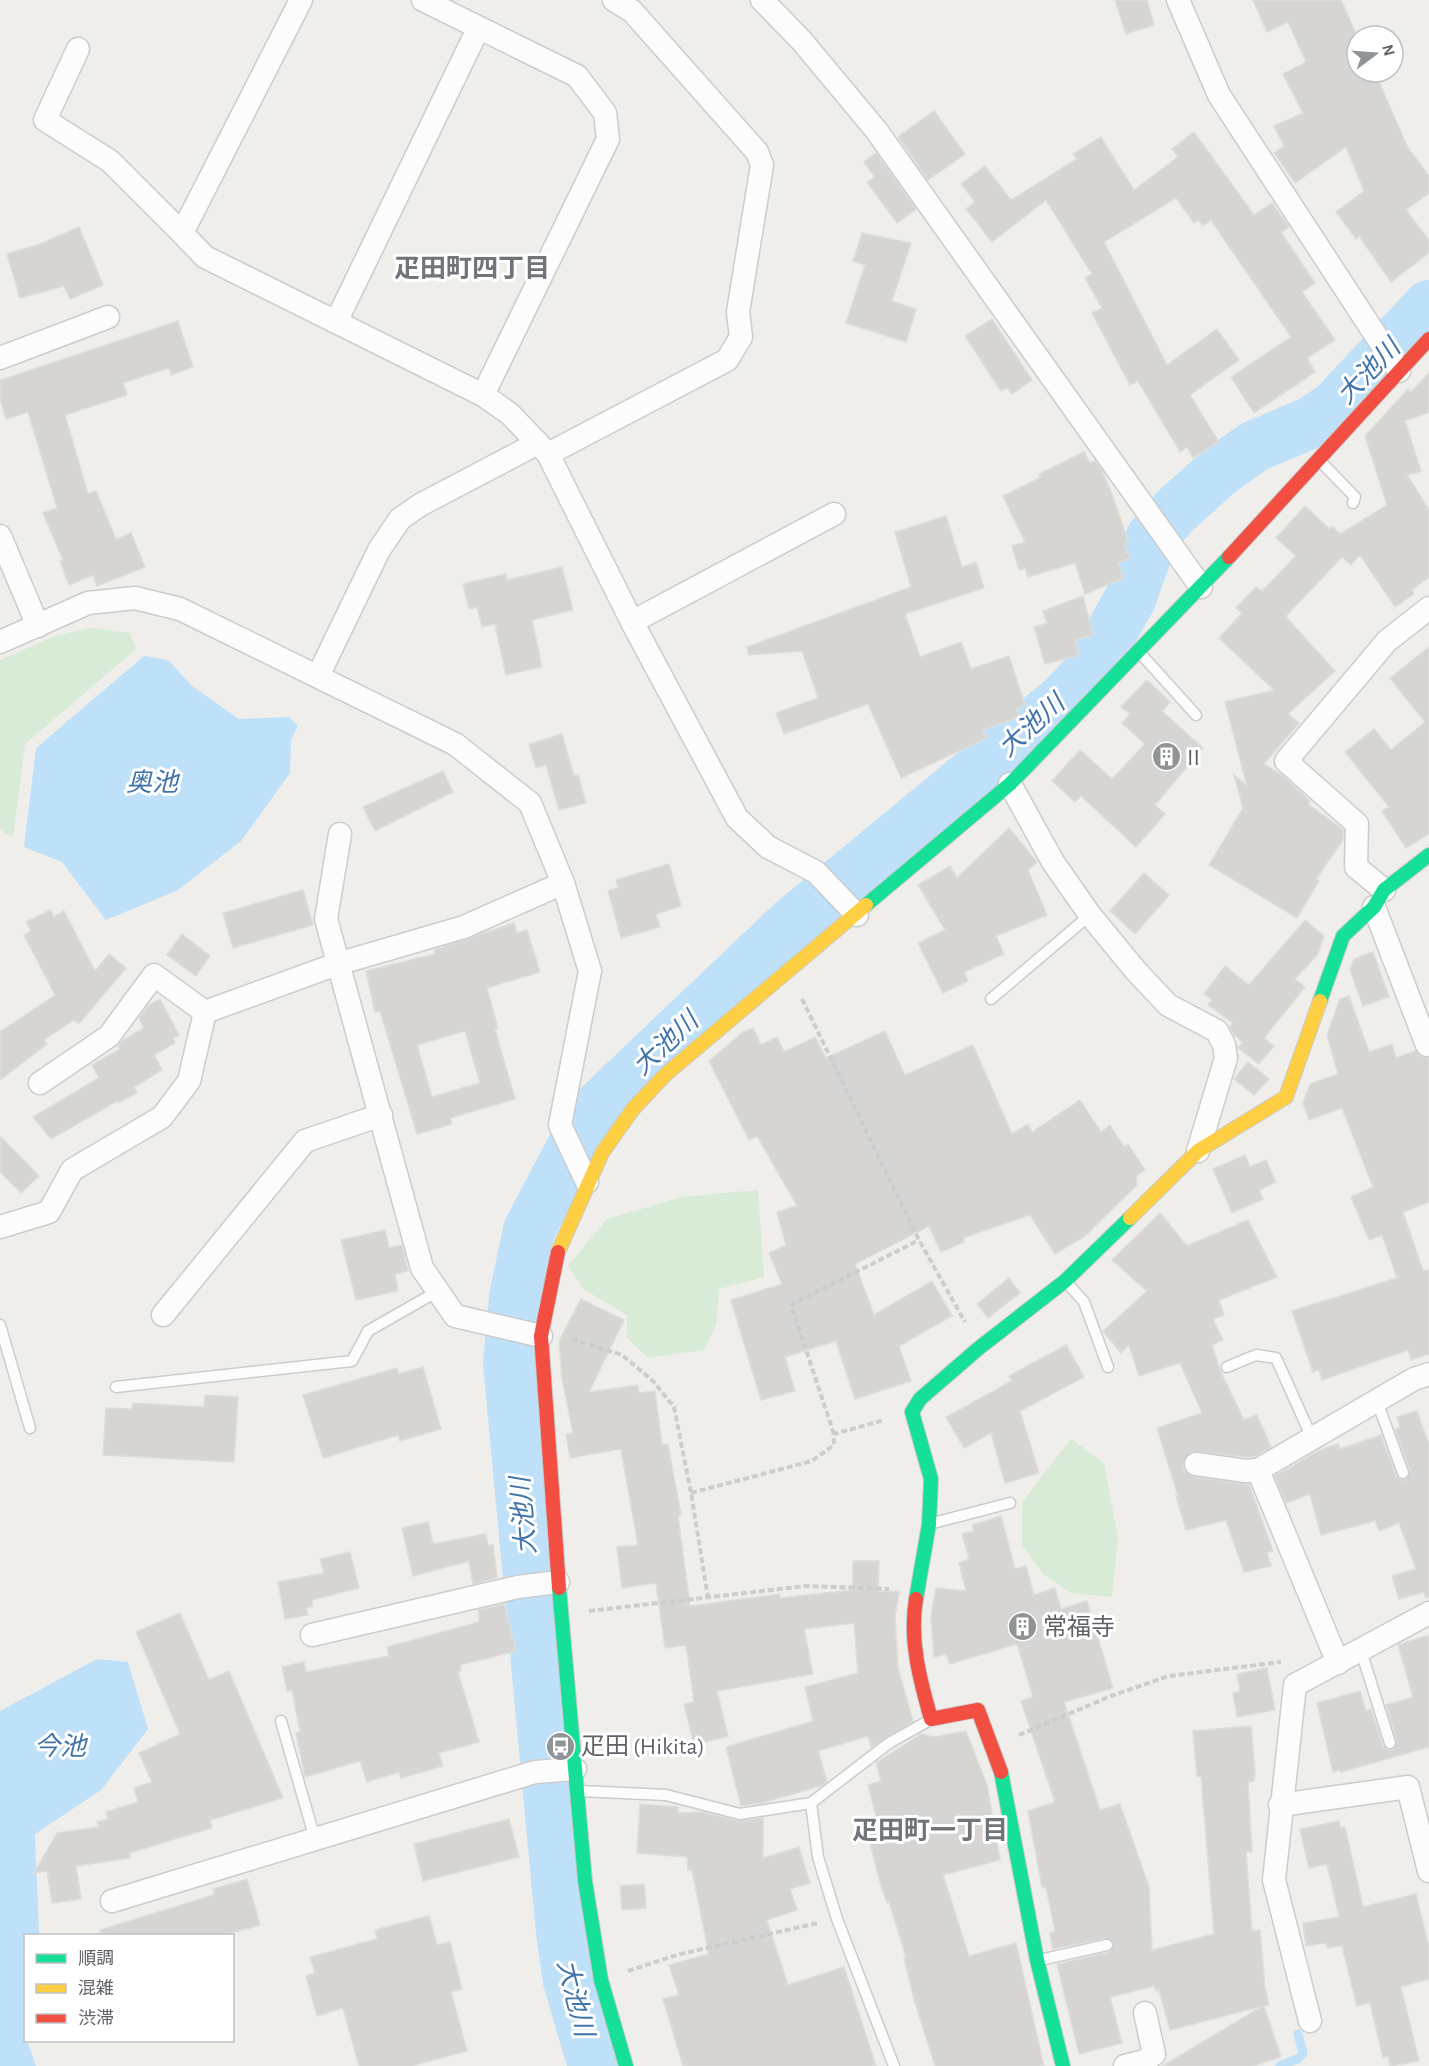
<svg xmlns="http://www.w3.org/2000/svg" width="1429" height="2066" font-family="'Alegreya Sans','Noto Sans JP',sans-serif">
<style>
.green{fill:#d8ebd6}
.water{fill:#bfe0f9}
.lines{fill:none;stroke-linecap:round;stroke-linejoin:round}
.stream{stroke:#bfe0f9;stroke-width:9}
.river{stroke:#bfe0f9;stroke-width:52}
.building{fill:#d6d5d3;stroke:#deddd9;stroke-width:1.5;fill-rule:evenodd}
.lane-casing{stroke:#cbcccc;stroke-width:13}
.street-casing{stroke:#cbcccc;stroke-width:25}
.fast-casing{stroke:#cacacb;stroke-width:16}
.slow-casing{stroke:#cacacb;stroke-width:16}
.jam-casing{stroke:#cacacb;stroke-width:16}
.path{stroke:#cacfcc;stroke-width:4;stroke-dasharray:6 3;stroke-linecap:butt}
.lane{stroke:#fdfcfc;stroke-width:10}
.street{stroke:#fdfcfc;stroke-width:22}
.fast{stroke:#16e098;stroke-width:14}
.slow{stroke:#ffcf43;stroke-width:14}
.jam{stroke:#f24e42;stroke-width:14}
.labels{text-anchor:middle;stroke-width:6;stroke-linejoin:round;paint-order:stroke}
.poi-label{font-size:24px;fill:#5f6368;stroke:#fff;text-anchor:start}
.neighbourhood-label{font-size:26px;font-weight:bold;fill:#70757a;stroke:#fff}
.water-label{font-size:26px;font-style:italic;fill:#4174aa;stroke:#fff}
</style>
<rect width="100%" height="100%" fill="#efeeea"/>
<g class="green">
<polygon points="92,628 130,633 136,649 25,744 13,837 0,830 0,660 55,636"/>
<polygon points="758,1190 764,1277 719,1289 716,1324 704,1350 648,1358 627,1338 627,1315 585,1290 568,1266 607,1219 682,1197"/>
<polygon points="1071,1439 1104,1464 1118,1538 1112,1597 1071,1593 1043,1574 1022,1545 1022,1502"/>
</g>
<g class="water">
<polygon points="144,656 168,660 192,686 239,719 289,717 298,726 291,740 290,773 241,841 178,890 106,920 62,862 24,847 36,748"/>
<polygon points="97,1659 128,1662 148,1729 101,1790 35,1834 39,1935 26,1936 24,2032 36,2066 0,2066 0,1711"/>
</g>
<g class="lines">
<polyline class="stream" points="1280,2066 1299,2058 1303,2053 1298,2034"/>
<polyline class="river" points="594,2066 569,1981 562,1932 509,1363 515,1297 529,1230 589,1116 792,923 1060,702 1089,672 1130,599 1152,537 1174,512 1221,470 1255,446 1312,422 1334,407 1429,306"/>
</g>
<g class="building">
<polygon points="1115,0 1147,0 1154,25 1126,34"/>
<polygon points="1253,0 1341,0 1357,36 1357,72 1383,74 1377,77 1407,146 1429,176 1429,193 1406,210 1429,240 1429,253 1391,282 1359,236 1356,239 1336,212 1364,191 1346,147 1295,183 1274,153 1284,146 1274,126 1303,113 1283,74 1306,62 1288,22 1267,32"/>
<polygon points="934,111 965,154 928,180 898,137"/>
<polygon points="1194,132 1254,215 1272,203 1289,227 1281,232 1315,283 1302,292 1335,340 1307,358 1315,372 1254,413 1231,377 1291,337 1211,220 1203,226 1198,220 1194,223 1176,198 1104,242 1167,365 1217,329 1239,360 1190,395 1219,442 1193,458 1187,447 1180,452 1138,381 1130,385 1092,313 1102,308 1085,278 1092,274 1046,200 992,242 966,209 975,202 961,184 985,166 1011,200 1077,159 1073,154 1101,137 1134,190 1178,157 1172,149"/>
<polygon points="876,153 916,209 897,223 867,182 875,177 864,162"/>
<polygon points="79,227 103,285 70,299 64,286 20,298 7,254 40,244"/>
<polygon points="862,233 911,243 892,301 916,309 906,342 846,323 865,265 853,261"/>
<polygon points="992,319 1032,380 1012,394 1007,388 1001,391 965,336"/>
<polygon points="178,321 193,367 171,375 169,368 123,383 127,395 65,415 88,494 96,491 116,539 131,533 145,567 97,586 93,575 69,585 60,561 63,560 43,513 57,508 28,412 6,419 0,399 0,380"/>
<polygon points="1429,373 1429,412 1405,421 1421,471 1407,475 1429,510 1429,577 1412,590 1414,594 1395,607 1360,555 1351,565 1342,557 1287,615 1287,618 1335,671 1288,714 1299,723 1264,764 1282,775 1310,801 1308,804 1343,830 1343,840 1316,879 1319,881 1297,918 1209,865 1243,808 1234,775 1247,786 1225,702 1274,690 1219,638 1242,613 1236,608 1256,587 1262,591 1296,556 1276,538 1305,506 1330,529 1332,526 1340,534 1387,505 1365,436 1408,389 1411,392"/>
<polygon points="1084,452 1090,463 1095,461 1101,469 1112,494 1128,541 1124,543 1130,558 1118,563 1124,578 1085,594 1075,563 1028,577 1025,568 1019,570 1012,546 1025,542 1003,496 1041,477 1039,474"/>
<polygon points="946,516 962,567 976,562 984,588 905,614 920,657 961,642 971,669 1009,656 1025,705 1016,708 1020,717 983,730 987,738 901,778 868,704 784,734 776,713 818,698 802,651 749,655 747,647 911,587 895,532"/>
<polygon points="562,567 573,610 532,620 542,667 506,675 495,624 482,627 477,607 469,609 463,584 506,574 507,580"/>
<polygon points="1083,596 1093,635 1075,640 1079,655 1045,664 1034,627 1047,623 1043,611"/>
<polygon points="1429,647 1429,834 1406,848 1382,811 1389,807 1345,752 1374,729 1391,750 1425,722 1390,678"/>
<polygon points="1147,680 1170,702 1162,711 1203,748 1155,805 1165,814 1136,847 1081,796 1075,802 1052,781 1080,750 1112,779 1145,744 1122,723 1130,714 1121,707"/>
<polygon points="562,734 574,776 578,775 586,803 559,810 546,765 536,768 529,744"/>
<polygon points="443,771 453,792 375,831 363,807"/>
<polygon points="1009,828 1037,862 1028,870 1047,915 996,936 1004,954 964,972 968,981 943,993 918,943 945,930 918,885 950,866 957,878"/>
<polygon points="669,864 681,906 656,914 660,927 621,938 608,891 618,888 616,880"/>
<polygon points="1144,873 1169,895 1135,934 1110,911"/>
<polygon points="303,890 313,925 233,948 223,913"/>
<polygon points="50,910 54,917 64,911 95,971 109,954 126,968 79,1024 74,1020 44,1040 47,1044 0,1080 0,1032 55,995 24,935 31,931 26,922"/>
<polygon points="1305,920 1324,936 1318,954 1295,979 1305,987 1264,1038 1274,1046 1259,1064 1238,1048 1243,1042 1234,1035 1230,1027 1233,1023 1208,1005 1212,1000 1204,994 1225,966 1249,985"/>
<path d="M514 923 517 933 527 930 540 972 487 988 498 1028 495 1029 515 1099 450 1118 452 1124 417 1134 380 1011 375 1012 366 971 435 954 434 950ZM465 1031 480 1083 432 1097 417 1045Z"/>
<polygon points="182,934 210,956 196,976 167,955"/>
<polygon points="1373,952 1389,997 1363,1006 1350,970 1354,959"/>
<polygon points="1349,996 1369,1052 1392,1044 1396,1058 1415,1051 1419,1056 1429,1058 1429,1202 1403,1212 1423,1271 1429,1269 1429,1354 1411,1360 1408,1350 1322,1380 1319,1370 1313,1372 1292,1311 1397,1278 1382,1235 1369,1240 1351,1197 1373,1187 1342,1108 1309,1120 1303,1103 1310,1084 1338,1074 1327,1035 1340,999"/>
<polygon points="160,999 179,1035 173,1038 175,1043 154,1055 162,1070 134,1087 137,1093 118,1103 117,1101 51,1139 33,1117 99,1078 92,1065 120,1049 118,1046 122,1041 144,1028 139,1018 149,1005"/>
<polygon points="753,1028 761,1045 777,1037 784,1052 815,1037 826,1058 885,1031 905,1075 973,1045 1012,1134 1028,1124 1032,1132 1080,1100 1101,1132 1110,1125 1124,1147 1128,1144 1145,1170 1136,1176 1137,1185 1085,1236 1055,1254 1030,1215 963,1238 964,1242 941,1252 929,1226 855,1264 874,1315 932,1281 952,1316 899,1346 911,1381 855,1399 836,1341 785,1357 795,1391 761,1400 731,1300 782,1284 769,1253 786,1245 777,1212 797,1206 757,1136 749,1140 709,1061 742,1033"/>
<polygon points="1248,1062 1269,1079 1254,1095 1234,1079"/>
<polygon points="0,1136 39,1176 21,1193 0,1172"/>
<polygon points="1245,1155 1250,1167 1266,1160 1276,1182 1259,1190 1263,1199 1232,1213 1213,1169"/>
<polygon points="1160,1213 1187,1246 1248,1220 1277,1277 1219,1300 1224,1315 1213,1319 1223,1340 1212,1345 1220,1370 1244,1420 1257,1415 1271,1447 1254,1457 1246,1457 1192,1451 1183,1463 1184,1470 1194,1477 1249,1484 1273,1551 1267,1553 1271,1566 1244,1572 1226,1520 1186,1530 1176,1496 1178,1496 1157,1428 1202,1413 1180,1363 1139,1376 1129,1345 1121,1353 1103,1331 1147,1291 1112,1260"/>
<polygon points="385,1230 389,1248 402,1245 408,1271 395,1274 398,1291 356,1300 341,1240"/>
<polygon points="1009,1278 1020,1293 988,1318 977,1304"/>
<polygon points="581,1299 624,1320 589,1392 638,1385 639,1393 655,1391 662,1445 668,1444 681,1515 678,1516 690,1606 780,1594 780,1598 853,1590 853,1561 879,1561 878,1591 899,1592 895,1616 898,1668 913,1721 871,1747 868,1736 818,1751 827,1781 823,1785 762,1803 741,1806 726,1747 813,1721 805,1687 858,1673 854,1623 804,1629 813,1674 717,1691 728,1736 694,1745 684,1704 694,1702 686,1645 665,1648 656,1583 622,1588 617,1547 638,1545 621,1449 570,1458 566,1434 573,1433 562,1379 559,1341"/>
<polygon points="1066,1345 1084,1377 1020,1411 1039,1473 1005,1483 991,1433 964,1448 946,1417 1012,1381 1009,1376"/>
<polygon points="423,1367 441,1429 400,1441 398,1435 323,1458 303,1395 397,1368 399,1374"/>
<polygon points="205,1395 238,1397 234,1462 103,1455 106,1408 132,1409 133,1403 204,1407"/>
<polygon points="1417,1411 1429,1445 1429,1597 1426,1598 1424,1592 1399,1599 1392,1576 1416,1569 1399,1523 1379,1531 1375,1521 1321,1535 1310,1494 1286,1503 1275,1476 1318,1451 1338,1444 1340,1449 1381,1435 1396,1476 1401,1480 1406,1480 1410,1471 1395,1429 1400,1428 1397,1417"/>
<polygon points="1001,1516 1015,1569 1026,1566 1034,1595 1055,1588 1061,1609 1087,1601 1113,1688 1064,1702 1100,1810 1120,1804 1149,1887 1152,1950 1214,1934 1201,1776 1197,1777 1193,1731 1251,1726 1255,1771 1254,1781 1248,1782 1252,1852 1246,1852 1252,1931 1260,1930 1265,1988 1269,2005 1264,2006 1281,2057 1253,2066 1162,2066 1263,2006 1170,2030 1159,1990 1156,1991 1154,1986 1110,1997 1122,2043 1079,2054 1057,1964 1109,1952 1114,1944 1112,1940 1106,1938 1053,1949 1050,1933 1055,1931 1046,1887 1042,1888 1028,1811 1055,1802 1021,1701 1033,1697 1017,1644 950,1664 946,1654 934,1657 931,1616 936,1588 966,1591 959,1563 969,1559 962,1534 974,1531 972,1525"/>
<polygon points="428,1522 433,1544 486,1534 488,1546 493,1545 497,1578 473,1584 469,1561 413,1576 402,1528"/>
<polygon points="350,1552 359,1588 312,1600 313,1606 306,1608 308,1615 285,1619 278,1582 324,1573 320,1559"/>
<polygon points="504,1604 516,1651 460,1665 461,1671 458,1672 479,1742 439,1753 443,1766 401,1778 399,1772 367,1782 360,1761 305,1777 296,1733 300,1732 292,1690 287,1691 282,1667 304,1662 306,1672 389,1656 387,1647 479,1622 478,1610"/>
<polygon points="180,1613 209,1680 229,1671 283,1798 210,1820 212,1828 129,1853 131,1858 76,1866 81,1899 52,1903 47,1871 34,1873 57,1833 99,1827 97,1822 108,1819 106,1812 138,1802 134,1788 152,1782 139,1753 180,1734 136,1632"/>
<polygon points="1429,1635 1429,1747 1341,1772 1340,1770 1333,1772 1317,1703 1360,1691 1366,1711 1371,1709 1383,1746 1388,1750 1393,1750 1397,1741 1386,1705 1413,1697 1398,1645"/>
<polygon points="1267,1668 1275,1710 1237,1717 1233,1693 1240,1691 1237,1674"/>
<polygon points="966,1731 987,1785 1000,1860 943,1875 969,1956 1016,1943 1044,2066 935,2066 914,1999 904,1958 906,1957 889,1902 887,1903 879,1879 866,1827 878,1824 868,1785 881,1781 876,1763 921,1734 934,1737"/>
<polygon points="640,1804 678,1807 678,1813 702,1812 739,1821 763,1818 763,1858 799,1847 810,1883 790,1889 797,1910 767,1920 788,1985 844,1967 876,2066 683,2066 663,1999 679,1995 669,1965 709,1954 692,1870 688,1870 687,1857 637,1853"/>
<polygon points="509,1819 519,1857 423,1881 414,1844"/>
<polygon points="1339,1821 1341,1828 1345,1827 1363,1907 1416,1894 1429,1948 1429,1979 1401,1987 1419,2061 1390,2066 1388,2056 1383,2058 1370,2003 1357,2006 1342,1946 1327,1948 1326,1943 1306,1946 1303,1923 1339,1917 1327,1864 1309,1868 1300,1829"/>
<polygon points="247,1879 260,1925 224,1935 101,1935 100,1930 214,1895 213,1889"/>
<polygon points="644,1884 646,1908 622,1910 620,1886"/>
<polygon points="429,1916 437,1945 450,1942 462,1989 451,1992 467,2051 411,2066 359,2066 343,2008 317,2016 306,1976 315,1973 310,1957 377,1939 375,1930"/>
</g>
<g class="lines">
<defs>
<g id="lane">
<polyline points="1321,462 1355,497 1353,503"/>
<polyline points="1141,654 1196,715"/>
<polyline points="991,999 1090,915"/>
<polyline points="1068,1284 1084,1302 1108,1367"/>
<polyline points="0,1325 30,1428"/>
<polyline points="1227,1367 1256,1355 1276,1358 1312,1438"/>
<polyline points="116,1387 352,1361 368,1331 438,1291"/>
<polyline points="1377,1401 1403,1473"/>
<polyline points="933,1523 1010,1503"/>
<polyline points="1361,1651 1390,1743"/>
<polyline points="281,1721 315,1839"/>
<polyline points="580,1791 666,1795 740,1814 811,1803"/>
<polyline points="1040,1960 1107,1945"/>
<polyline points="894,2066 837,1919 818,1857 811,1803 889,1743 930,1720"/>
</g>
<g id="street">
<polyline points="301,0 182,233 205,257 483,395 510,414 548,454 632,622 737,818 768,847 816,872 857,915"/>
<polyline points="423,0 577,76 605,113 608,139 483,395"/>
<polyline points="762,0 801,40 876,130 1201,587"/>
<polyline points="1178,0 1219,95 1399,371"/>
<polyline points="78,49 45,120 110,161 182,233"/>
<polyline points="336,322 478,29"/>
<polyline points="0,358 108,317"/>
<polyline points="548,454 727,360 741,337 738,312 762,165 757,152 632,11 614,0"/>
<polyline points="0,536 38,626"/>
<polyline points="632,622 834,514"/>
<polyline points="0,642 88,603 135,598 180,609 455,744 530,803 563,883 590,971 560,1125 587,1182"/>
<polyline points="318,676 379,550 400,519 420,505 538,443"/>
<polyline points="1010,784 1053,862 1090,915 1136,971 1168,1005 1217,1031 1224,1045 1226,1058 1198,1151"/>
<polyline points="340,834 326,919 422,1268 455,1316 541,1336"/>
<polyline points="1384,890 1356,867 1357,824 1286,761 1387,641 1429,608"/>
<polyline points="1374,907 1427,1045"/>
<polyline points="40,1083 109,1036 154,975 205,1012"/>
<polyline points="0,1227 49,1212 72,1170 162,1117 189,1081 205,1012 337,964 464,927 563,883"/>
<polyline points="163,1315 305,1141 381,1115"/>
<polyline points="1196,1464 1246,1471 1258,1470"/>
<polyline points="312,1635 518,1587 558,1582"/>
<polyline points="1338,1663 1258,1470 1414,1379 1429,1374"/>
<polyline points="1280,1805 1408,1787 1429,1871"/>
<polyline points="112,1901 535,1772 575,1769"/>
<polyline points="1310,2021 1274,1880 1295,1685 1429,1613"/>
<polyline points="1125,2066 1145,2061 1154,2054 1145,2013"/>
</g>
<g id="fast">
<polyline points="866,905 1010,784 1229,557"/>
<polyline points="1320,1001 1343,936 1374,907 1384,890 1429,855"/>
<polyline points="559,1588 585,1881 601,1980 626,2066"/>
<polyline points="916,1599 929,1524 931,1479 912,1412 920,1399 979,1348 1065,1281 1130,1218"/>
<polyline points="1001,1772 1037,1960 1063,2066"/>
</g>
<g id="slow">
<polyline points="1130,1218 1198,1151 1286,1097 1320,1001"/>
<polyline points="558,1252 602,1153 633,1109 666,1074 866,905"/>
</g>
<g id="jam">
<polyline points="1229,557 1429,339"/>
<polyline points="558,1252 541,1336 559,1588"/>
<path d="M916 1599C909 1640 920 1680 931 1719L978 1710 1001 1772"/>
</g>
</defs>
<use href="#lane" class="lane-casing"/>
<use href="#street" class="street-casing"/>
<use href="#fast" class="fast-casing"/>
<use href="#slow" class="slow-casing"/>
<use href="#jam" class="jam-casing"/>
<g class="path">
<polyline points="802,999 919,1240 965,1322"/>
<polyline points="572,1339 622,1355 653,1381 674,1407 691,1493 708,1598"/>
<polyline points="834,1434 791,1305 919,1240"/>
<polyline points="691,1493 812,1461 834,1445 834,1434 884,1420"/>
<polyline points="589,1611 806,1586 889,1589"/>
<polyline points="1019,1735 1111,1696 1169,1676 1281,1662"/>
<polyline points="628,1971 680,1954 818,1923"/>
</g>
<use href="#lane" class="lane"/>
<use href="#street" class="street"/>
<use href="#fast" class="fast"/>
<use href="#slow" class="slow"/>
<use href="#jam" class="jam"/>
</g>
<defs>
<symbol id="building-disc" viewBox="-11 -11 22 22"><circle r="9.5" fill="#919496" stroke="#fff"/><path d="M-4-6H4V6H1V3H-1V6H-4ZM-2.5-4.3h1.7v1.8h-1.7ZM.8-4.3h1.7v1.8H.8ZM-2.5-1h1.7V.8h-1.7ZM.8-1h1.7V.8H.8Z" fill="#fff"/></symbol>
<symbol id="bus-disc" viewBox="-11 -11 22 22"><circle r="9.5" fill="#919496" stroke="#fff"/><path d="M-5-6H5V4H4V6H2V4H-2V6H-4V4H-5ZM-3.5-4V0h7V-4ZM-3.5 1.2v1.5H-2V1.2ZM2 1.2v1.5H3.5V1.2Z" fill="#fff"/></symbol>
</defs>
<g fill-rule="evenodd">
<use href="#building-disc" x="1150" y="740" width="33" height="33"/>
<use href="#building-disc" x="1006" y="1610" width="33" height="33"/>
<use href="#bus-disc" x="544" y="1730" width="33" height="33"/>
</g>
<g class="labels">
<g class="poi-label">
<text x="1187" y="765">II</text>
<text x="1043" y="1635">常福寺</text>
<text x="581" y="1754">疋田 (Hikita)</text>
</g>
<g class="neighbourhood-label">
<text x="472" y="277">疋田町四丁目</text>
<text x="930" y="1839">疋田町一丁目</text>
</g>
<g class="water-label">
<text transform="translate(1368 371) rotate(-46)" y="9">大池川</text>
<text transform="translate(1031 725) rotate(-42)" y="9">大池川</text>
<text x="152" y="791">奥池</text>
<text transform="translate(665 1043) rotate(-43)" y="9">大池川</text>
<text transform="translate(523 1516) rotate(-95)" y="9">大池川</text>
<text x="60" y="1755">今池</text>
<text transform="translate(576 1998) rotate(76)" y="9">大池川</text>
</g>
</g>
<rect x="24" y="1934" width="210" height="108" fill="#ffffff" stroke="#bfc1c3" stroke-width="1.5"/>
<rect x="36" y="1954" width="30" height="9" fill="#16e098" stroke="#bfc1c3" stroke-width="1.5"/>
<text x="78" y="1964" font-size="18" fill="#5f6368">順調</text>
<rect x="36" y="1984" width="30" height="9" fill="#ffcf43" stroke="#bfc1c3" stroke-width="1.5"/>
<text x="78" y="1994" font-size="18" fill="#5f6368">混雑</text>
<rect x="36" y="2014" width="30" height="9" fill="#f24e42" stroke="#bfc1c3" stroke-width="1.5"/>
<text x="78" y="2024" font-size="18" fill="#5f6368">渋滞</text>
<g transform="translate(1375 54) rotate(74)"><circle r="28" fill="#ffffff" stroke="#bfc1c3" stroke-width="1.5"/>
<path d="M0-4.5L10 22L0 15L-10 22Z" fill="#919496"/>
<text y="-9" font-size="16" font-weight="bold" text-anchor="middle" fill="#5f6368">N</text>
</g>
</svg>
